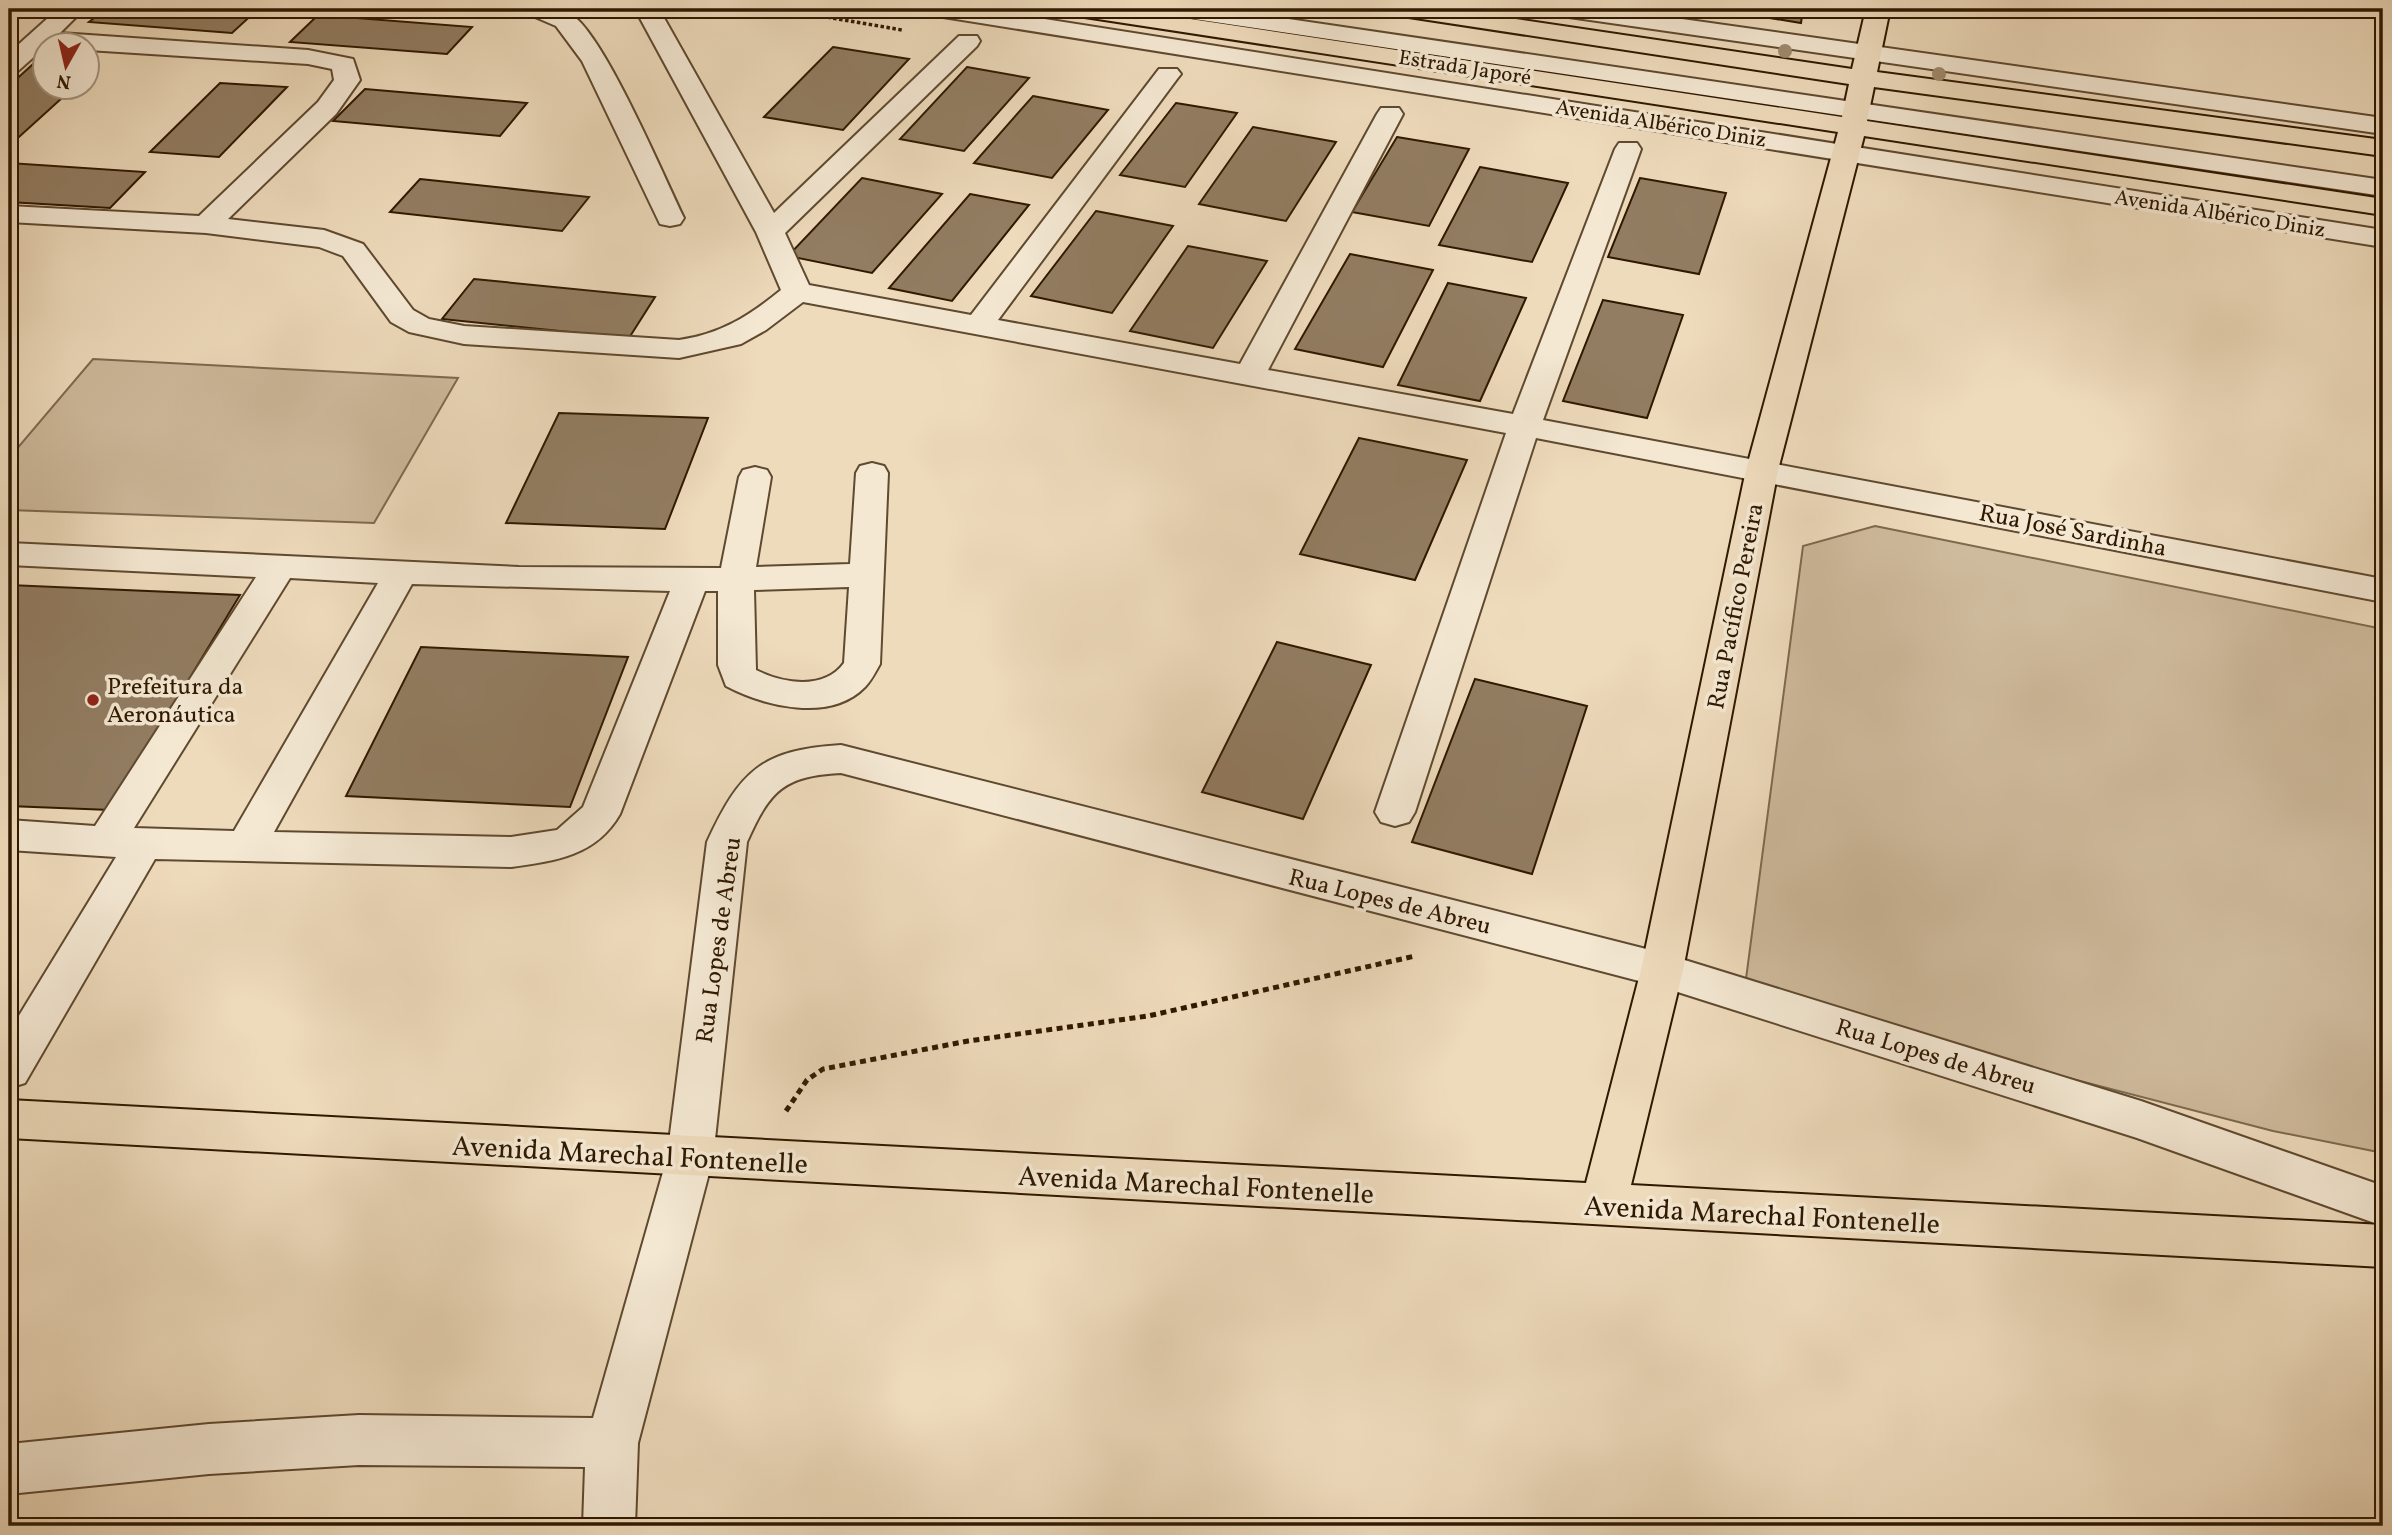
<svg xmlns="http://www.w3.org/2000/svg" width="2392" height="1535" font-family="Vollkorn,serif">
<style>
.green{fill:#ceba9c;stroke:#7e694e;stroke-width:2}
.building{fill:#927d62;stroke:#2f1800;stroke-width:2}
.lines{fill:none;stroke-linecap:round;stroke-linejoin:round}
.minor-casing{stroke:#5f492f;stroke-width:4}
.major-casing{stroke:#2f1800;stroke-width:4}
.path-far1{stroke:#2f1800;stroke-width:3.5;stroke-dasharray:3.5 2.5;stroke-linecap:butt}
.path{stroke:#2f1800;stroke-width:5;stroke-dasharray:6 4.5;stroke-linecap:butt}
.minor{fill:#f4e8d3;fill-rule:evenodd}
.major{fill:#eedbbc;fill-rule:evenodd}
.tree{fill:#9f8b6e}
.poi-dot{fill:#8f2418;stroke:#f4e8d3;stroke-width:2.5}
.labels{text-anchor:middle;stroke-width:7;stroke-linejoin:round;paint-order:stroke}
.far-street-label{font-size:21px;fill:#2f1800;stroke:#f4e8d3}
.street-label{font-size:24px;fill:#2f1800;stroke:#f4e8d3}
.poi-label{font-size:24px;fill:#2f1800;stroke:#f4e8d3;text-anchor:start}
.near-street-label{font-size:28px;fill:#2f1800;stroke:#f4e8d3}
</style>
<rect width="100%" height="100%" fill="#eedbbc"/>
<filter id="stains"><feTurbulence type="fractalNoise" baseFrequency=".00286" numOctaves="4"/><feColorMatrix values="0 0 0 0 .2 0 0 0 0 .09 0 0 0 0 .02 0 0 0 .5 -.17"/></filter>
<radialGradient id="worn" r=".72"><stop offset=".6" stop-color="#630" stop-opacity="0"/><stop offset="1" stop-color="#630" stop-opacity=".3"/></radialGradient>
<g class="green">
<polygon points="93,359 458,378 374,523 9,510 9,458"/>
<polygon points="1875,526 2383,629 2383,1153 2273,1131 1744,994 1803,546"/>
</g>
<g class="building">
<polygon points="106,9 258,9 232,33 89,22"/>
<polygon points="1726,9 1803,9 1801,23 1726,11"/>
<polygon points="318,15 472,27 447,54 290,42"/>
<polygon points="833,47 909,59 843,130 764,117"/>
<polygon points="33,64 46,65 46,88 73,88 9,146 9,86"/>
<polygon points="967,67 1029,78 964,151 900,139"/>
<polygon points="220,83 287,87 219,157 150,152"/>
<polygon points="365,89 527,103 500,136 333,121"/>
<polygon points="1033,96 1108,110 1052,178 974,163"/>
<polygon points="1176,103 1237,113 1185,187 1120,175"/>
<polygon points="1253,127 1336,142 1286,221 1199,204"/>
<polygon points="1397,137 1469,149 1429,226 1352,212"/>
<polygon points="9,163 145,172 110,208 9,202"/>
<polygon points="1480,167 1568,183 1532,262 1439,245"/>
<polygon points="862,178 942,194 872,273 788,256"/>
<polygon points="1640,178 1726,193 1699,274 1608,257"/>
<polygon points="420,179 589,197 562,231 390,212"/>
<polygon points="970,194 1029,205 952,301 889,288"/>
<polygon points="1096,211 1173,226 1112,313 1031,296"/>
<polygon points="1188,246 1267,261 1213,348 1130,331"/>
<polygon points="1350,254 1433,270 1383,367 1295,349"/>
<polygon points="474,279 655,297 629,338 442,319"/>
<polygon points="1448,283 1526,298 1480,401 1398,385"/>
<polygon points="1603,300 1683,315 1647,418 1563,401"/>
<polygon points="559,413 708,418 665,529 506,523"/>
<polygon points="1359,438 1467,460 1415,580 1300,554"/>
<polygon points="9,585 240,595 110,810 9,806"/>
<polygon points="1277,642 1371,665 1303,819 1202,792"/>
<polygon points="421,647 628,657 570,807 346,796"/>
<polygon points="1475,679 1587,706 1532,874 1412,842"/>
</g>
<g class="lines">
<defs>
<g id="minor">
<path d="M58 9H84L60 33 308 50 353 59 360 80 336 114 228 219 324 230 363 244 413 310 429 319 464 326 679 340C721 334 749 316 781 290L756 232 635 9H659L774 213 959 36H977L980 41 977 46 785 233 809 285 971 315 1159 69H1177L1181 74 1177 79 998 320 1240 364 1377 114 1381 108H1399L1403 114 1268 370 1513 414 1615 149 1619 143H1637L1641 149 1543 420 2383 579V602L1536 438 1415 812 1409 822 1395 826 1381 822 1375 812 1506 433 803 302 766 330 741 344 679 358 464 344 409 332 391 322 343 256 319 247 206 233 9 222V206L199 216 318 102 334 80 332 69 308 64 88 50V46H46L18 71 9 73V53Z"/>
<path d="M525 9C540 8 559 6 572 15 605 37 664 177 684 218L680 224 670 226 660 224 582 61 556 26 528 14Z"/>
<polygon points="925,9 981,9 2383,230 2383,247 937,16 928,14"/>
<polygon points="1162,9 1221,9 2383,180 2383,196 1174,16 1165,14"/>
<polygon points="1550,9 1611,9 2383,118 2383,134 1562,16 1553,14"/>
<path d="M872 463 884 466 888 473 880 664C876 671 871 681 865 687 830 723 764 706 726 686L718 665V591H705L620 814C596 856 555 861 511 867L155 859 25 1083 9 1088V1032L116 857 9 850V820L95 826 256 577 9 565V543L519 567 721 568 739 477 743 470 755 467 767 470 771 477 756 567 850 564 856 473 860 466ZM290 578 378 583 234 831 134 828ZM412 584 670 591 583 807 557 830 511 837 274 832ZM849 587 844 663C824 691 782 683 756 670L754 590Z"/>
<path d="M841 745 1662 953 2141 1101 2383 1186V1226L2137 1138 1662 987 841 773C784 776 770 790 747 842L713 1158 638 1443 635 1526H583L585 1467 359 1465 209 1474 9 1494V1444L209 1424 359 1415 593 1418 667 1158 707 842C740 771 761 750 841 745Z"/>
</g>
<polygon id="major" points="1066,9 1124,9 1842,117 1849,84 1402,16 1393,14 1390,9 1449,9 1852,69 1866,9 1890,9 1877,72 2383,140 2383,156 1874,87 1867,121 2383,199 2383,215 1864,136 1778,470 1683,970 1631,1185 2383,1225 2383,1267 9,1138 9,1100 1586,1183 1641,970 1746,470 1838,132 1078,16 1069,14"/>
</defs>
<use href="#minor" class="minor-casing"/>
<use href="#major" class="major-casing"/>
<polyline class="path-far1" points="780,9 902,30"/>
<polyline class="path" points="786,1111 807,1080 823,1069 968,1041 1148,1016 1415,956"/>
<use href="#minor" class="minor"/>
<use href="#major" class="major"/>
</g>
<g class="tree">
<circle cx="1785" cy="51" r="7"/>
<circle cx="1939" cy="74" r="7"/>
</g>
<circle class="poi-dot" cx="93" cy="700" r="7"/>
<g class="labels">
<g class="far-street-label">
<text transform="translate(1465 67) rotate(9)" y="7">Estrada Japoré</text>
<text transform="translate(1661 123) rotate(9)" y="7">Avenida Albérico Diniz</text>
<text transform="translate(2220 213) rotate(9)" y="7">Avenida Albérico Diniz</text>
</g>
<g class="street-label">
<text transform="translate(2073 530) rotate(11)" y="8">Rua José Sardinha</text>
<text transform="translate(1735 606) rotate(-79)" y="8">Rua Pacífico Pereira</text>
<text transform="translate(1390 901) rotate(14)" y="8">Rua Lopes de Abreu</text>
<text transform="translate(718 940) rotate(-82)" y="8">Rua Lopes de Abreu</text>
<text transform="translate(1936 1056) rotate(17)" y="8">Rua Lopes de Abreu</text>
</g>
<g class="poi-label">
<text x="107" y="694">Prefeitura da<tspan x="107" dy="28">Aeronáutica</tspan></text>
</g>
<g class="near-street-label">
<text transform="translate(630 1154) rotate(3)" y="10">Avenida Marechal Fontenelle</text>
<text transform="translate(1196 1184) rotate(3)" y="10">Avenida Marechal Fontenelle</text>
<text transform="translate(1762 1214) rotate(3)" y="10">Avenida Marechal Fontenelle</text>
</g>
</g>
<rect width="2392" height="1535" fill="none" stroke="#eedbbc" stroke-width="35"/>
<rect x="10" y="10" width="2371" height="1514" fill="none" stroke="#2f1800" stroke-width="3.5"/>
<rect x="18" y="18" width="2357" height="1500" fill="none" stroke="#2f1800" stroke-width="2"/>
<g transform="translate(66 66) rotate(188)"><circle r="33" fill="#f4e8d3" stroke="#a5957f" stroke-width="2"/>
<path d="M0-5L12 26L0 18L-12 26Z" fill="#8f2418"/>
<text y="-10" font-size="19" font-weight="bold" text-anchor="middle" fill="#2f1800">N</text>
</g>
<rect width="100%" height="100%" filter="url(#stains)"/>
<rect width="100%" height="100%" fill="url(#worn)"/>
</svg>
